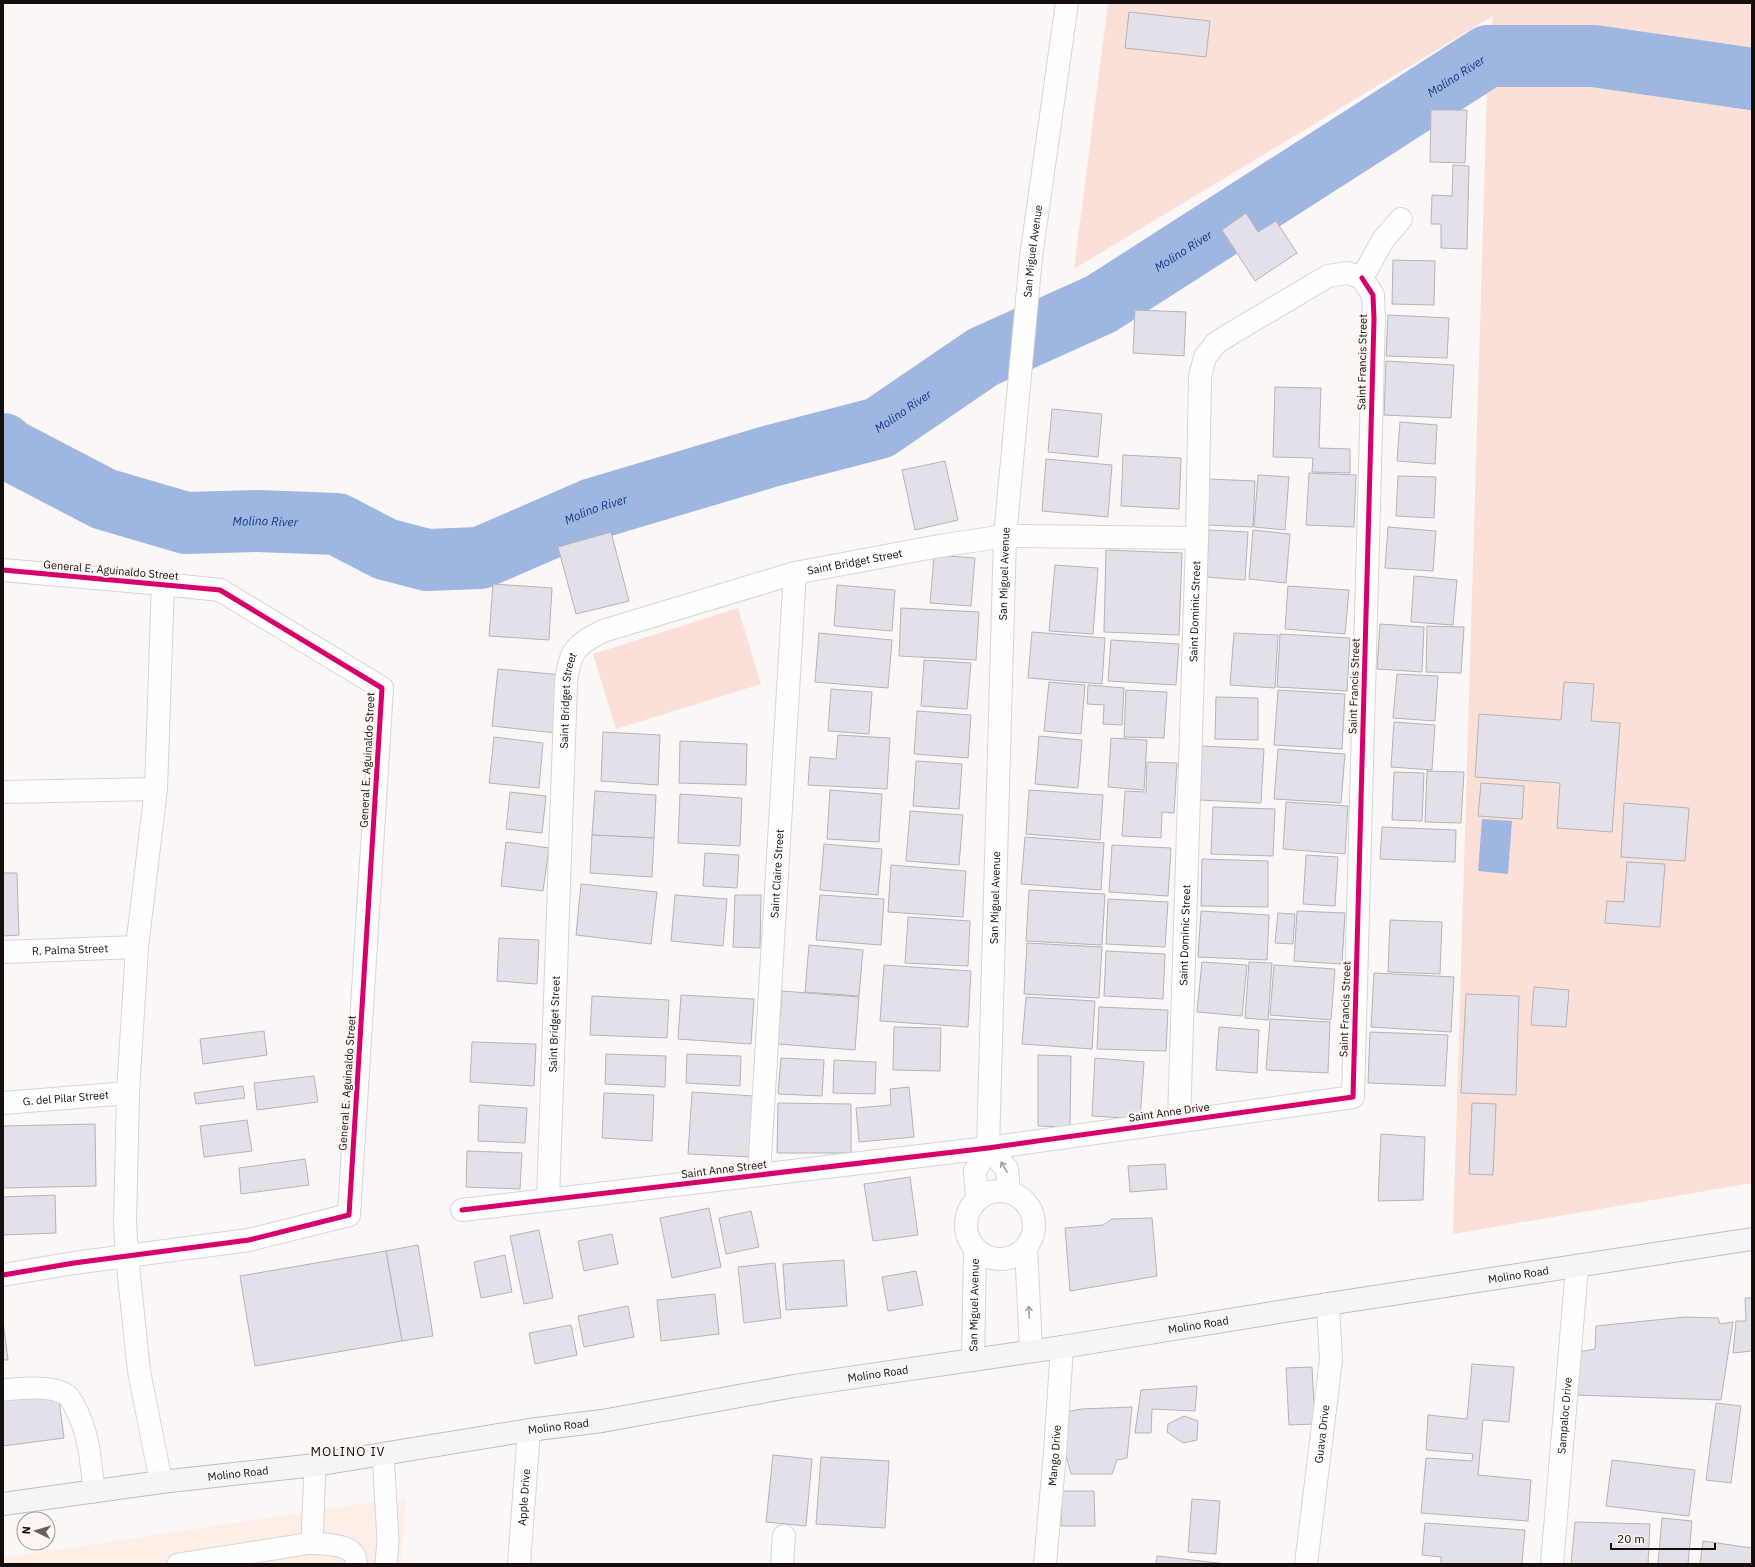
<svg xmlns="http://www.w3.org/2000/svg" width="1755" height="1567" font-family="'IBM Plex Sans',sans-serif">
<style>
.commercial{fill:#fdefe8}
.green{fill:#fbe0d7}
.water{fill:#9fb6e1}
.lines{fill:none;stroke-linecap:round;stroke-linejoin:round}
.river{stroke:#9fb6e1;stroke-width:62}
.building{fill:#e3e0ea;stroke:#b5b3b6}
.lane-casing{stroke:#d9d4d2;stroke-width:23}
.street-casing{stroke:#d9d4d2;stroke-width:24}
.secondary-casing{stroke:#d9d4d2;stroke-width:24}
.primary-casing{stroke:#bfbfc1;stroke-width:24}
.lane{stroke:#fefefe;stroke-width:21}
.street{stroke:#fefefe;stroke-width:22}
.secondary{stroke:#fefefe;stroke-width:22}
.primary{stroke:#f5f5f7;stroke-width:22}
.cycleway-casing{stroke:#fef6f3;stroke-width:8}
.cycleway{stroke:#d6006c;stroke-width:5}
.oneway{stroke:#a19e9d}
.labels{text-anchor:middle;stroke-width:4;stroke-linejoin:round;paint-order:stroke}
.street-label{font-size:11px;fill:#150e0c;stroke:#fef6f3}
.water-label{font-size:12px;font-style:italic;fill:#123881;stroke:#fef6f3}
.quarter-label{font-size:13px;letter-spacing:1px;fill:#150e0c;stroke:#fef6f3}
</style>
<rect width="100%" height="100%" fill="#fbf7f6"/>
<polygon class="commercial" points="406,1497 401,1564 3,1564 3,1558"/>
<g class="green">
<polygon points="1108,3 1752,3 1752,1183 1453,1234 1488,56 1493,16 1074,269"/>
<polygon points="738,608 761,684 616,729 593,654"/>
</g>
<polygon class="water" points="1482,819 1512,821 1508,874 1478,871"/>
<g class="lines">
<path class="river" id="s1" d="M3 444 8 449 104 499 186 523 258 521 337 524 385 549 427 560 480 558 593 509 771 456 879 428 983 357 1101 304 1488 56H1594L1752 79"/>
</g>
<g class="building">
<polygon points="1129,12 1210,21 1206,57 1125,48"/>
<polygon points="1431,110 1467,110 1465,163 1430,162"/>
<polygon points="1453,165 1469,166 1467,249 1441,248 1441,224 1431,224 1432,195 1452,196"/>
<polygon points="1246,213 1258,232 1276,221 1297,253 1255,281 1222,230"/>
<polygon points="1393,260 1435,261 1434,305 1392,304"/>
<polygon points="1135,310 1186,312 1184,356 1133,353"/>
<polygon points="1388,315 1449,318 1447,358 1386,356"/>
<polygon points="1386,361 1454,365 1451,418 1384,415"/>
<polygon points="1275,387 1321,388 1319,448 1350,449 1350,473 1312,472 1313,458 1273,457"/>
<polygon points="1052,409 1102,414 1098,457 1048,452"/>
<polygon points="1400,422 1437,425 1435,464 1397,461"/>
<polygon points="1123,455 1181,458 1179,509 1121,506"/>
<polygon points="1046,459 1112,465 1108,517 1042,511"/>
<polygon points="945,461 958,520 915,530 902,470"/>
<polygon points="1309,473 1356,475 1354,527 1306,525"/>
<polygon points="1258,475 1289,477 1285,530 1254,527"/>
<polygon points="1398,476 1436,477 1434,518 1396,516"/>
<polygon points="1209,479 1255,481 1253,527 1207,525"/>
<polygon points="1388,527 1436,531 1433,571 1385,568"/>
<polygon points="1209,530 1248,532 1245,580 1206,577"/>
<polygon points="1253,530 1290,534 1286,583 1249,579"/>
<polygon points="611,532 629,601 576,614 558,547"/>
<polygon points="1106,550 1182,553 1179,635 1104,632"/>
<polygon points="934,555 975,558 971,606 930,603"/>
<polygon points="1055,565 1098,568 1093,634 1049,631"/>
<polygon points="1414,576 1457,580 1453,625 1411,622"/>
<polygon points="493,584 552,588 549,640 489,636"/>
<polygon points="837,585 895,590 892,631 834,626"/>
<polygon points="1288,586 1349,590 1345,634 1285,629"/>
<polygon points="901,608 979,612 976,660 899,656"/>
<polygon points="1380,624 1424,627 1422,672 1377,669"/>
<polygon points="1427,626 1464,627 1461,673 1426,672"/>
<polygon points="1032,632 1105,638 1102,684 1028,678"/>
<polygon points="819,633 892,640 888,688 815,682"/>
<polygon points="1234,633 1278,635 1275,688 1230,685"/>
<polygon points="1280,634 1350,638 1347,691 1277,687"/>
<polygon points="1111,640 1179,644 1176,685 1108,681"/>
<polygon points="924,660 971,663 967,709 921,706"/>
<polygon points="498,669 562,675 556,733 492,726"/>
<polygon points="1397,674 1438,676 1435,721 1393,718"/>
<polygon points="1049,682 1085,685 1081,734 1044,731"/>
<polygon points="1564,682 1594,684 1591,721 1620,723 1612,832 1557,828 1560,783 1475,777 1479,714 1561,720"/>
<polygon points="1088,685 1124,688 1122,725 1103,724 1104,705 1087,704"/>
<polygon points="831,689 872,692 869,734 828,731"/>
<polygon points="1126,690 1167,692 1164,738 1124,737"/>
<polygon points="1278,690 1345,694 1342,749 1274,745"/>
<polygon points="1216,697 1258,698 1258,740 1215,739"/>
<polygon points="917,711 971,715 968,758 914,754"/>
<polygon points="1394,722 1435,725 1432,770 1391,767"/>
<polygon points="603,732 660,735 658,785 601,781"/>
<polygon points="838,735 890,738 887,789 808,785 810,757 836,759"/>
<polygon points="1039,736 1082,740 1078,788 1035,784"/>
<polygon points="494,737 543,743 539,788 489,783"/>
<polygon points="1111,738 1147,740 1144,790 1108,787"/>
<polygon points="680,741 747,744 746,785 679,783"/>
<polygon points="1202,746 1264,749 1261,803 1200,800"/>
<polygon points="1278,749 1345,754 1341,803 1274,799"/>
<polygon points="916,761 962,764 959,809 913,806"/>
<polygon points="1147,762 1177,763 1174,813 1162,812 1161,838 1122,836 1125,791 1146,792"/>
<polygon points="1427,771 1464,772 1461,823 1425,822"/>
<polygon points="1394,772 1424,773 1422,821 1392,820"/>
<polygon points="1481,783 1524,786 1522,819 1478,816"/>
<polygon points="830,790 882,794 879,842 827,839"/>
<polygon points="1029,790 1103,795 1100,840 1026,834"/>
<polygon points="595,791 656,795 654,838 592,835"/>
<polygon points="510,792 546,796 542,833 506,829"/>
<polygon points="680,794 742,798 740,846 678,843"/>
<polygon points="1286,802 1348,806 1345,854 1283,849"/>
<polygon points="1624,803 1689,808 1685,861 1621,857"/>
<polygon points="1213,807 1275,809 1273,856 1211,854"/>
<polygon points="910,811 963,815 959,865 906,861"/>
<polygon points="1382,827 1456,830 1455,862 1380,859"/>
<polygon points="592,835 654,838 652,877 590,873"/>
<polygon points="1025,837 1104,843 1101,890 1021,884"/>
<polygon points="506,842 549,848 543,891 501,886"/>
<polygon points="824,844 882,849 878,895 820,890"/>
<polygon points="1112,845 1171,848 1168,896 1109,892"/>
<polygon points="705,853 739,855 737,888 703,886"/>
<polygon points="1306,855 1338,857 1335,906 1303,904"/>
<polygon points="1202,859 1268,861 1268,907 1201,906"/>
<polygon points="1627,862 1665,864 1660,927 1605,923 1607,901 1624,902"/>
<polygon points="891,865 966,871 963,917 888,912"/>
<polygon points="3,873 17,873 19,935 3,936"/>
<polygon points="581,884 657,892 651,944 576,935"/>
<polygon points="1029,890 1105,894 1102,945 1026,941"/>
<polygon points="675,895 727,899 723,946 671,941"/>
<polygon points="735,895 761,895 760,948 733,947"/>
<polygon points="820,895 884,899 881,945 816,940"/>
<polygon points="1108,899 1168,902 1165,947 1106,944"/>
<polygon points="1201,911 1269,915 1267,960 1198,957"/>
<polygon points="1297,911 1345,913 1342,964 1294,961"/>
<polygon points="1278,913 1295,914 1293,944 1275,943"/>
<polygon points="908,917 970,921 968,966 905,963"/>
<polygon points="1390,920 1442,922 1440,974 1388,972"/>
<polygon points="499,938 539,940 537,984 497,981"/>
<polygon points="1027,943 1102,947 1099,998 1024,994"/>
<polygon points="809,945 863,950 859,996 805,992"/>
<polygon points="1106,951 1165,954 1163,999 1104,996"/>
<polygon points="1202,962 1247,965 1242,1016 1197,1012"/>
<polygon points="1249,962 1272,963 1268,1020 1245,1018"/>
<polygon points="884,965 971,971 968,1027 880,1021"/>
<polygon points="1274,965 1335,969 1331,1020 1270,1015"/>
<polygon points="1374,973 1454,977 1451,1032 1371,1027"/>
<polygon points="1534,987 1569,990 1566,1027 1531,1025"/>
<polygon points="782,991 859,997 855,1050 778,1044"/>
<polygon points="1466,994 1519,996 1516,1095 1461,1093"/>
<polygon points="681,995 754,999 751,1044 678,1039"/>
<polygon points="592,996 669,1000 667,1038 590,1035"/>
<polygon points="1026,997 1095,1001 1092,1049 1022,1044"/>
<polygon points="1099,1007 1168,1010 1166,1051 1097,1049"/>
<polygon points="1270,1019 1330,1022 1328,1073 1266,1070"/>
<polygon points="894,1027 941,1028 940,1071 893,1070"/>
<polygon points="1219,1027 1259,1030 1257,1073 1216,1070"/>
<polygon points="264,1031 267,1055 203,1064 200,1039"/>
<polygon points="1370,1032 1448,1035 1445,1086 1368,1083"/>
<polygon points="472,1042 536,1044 534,1086 470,1082"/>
<polygon points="606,1054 666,1056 665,1087 605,1084"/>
<polygon points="687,1054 741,1056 740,1086 686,1083"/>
<polygon points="1038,1055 1071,1056 1070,1127 1038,1126"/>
<polygon points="781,1058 824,1060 822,1096 778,1094"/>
<polygon points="1095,1058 1144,1062 1140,1119 1092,1116"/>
<polygon points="834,1060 876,1062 875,1094 833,1093"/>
<polygon points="314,1076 318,1102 257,1110 254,1083"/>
<polygon points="243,1086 245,1098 196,1104 194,1093"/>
<polygon points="909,1087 914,1137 859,1142 856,1108 891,1105 890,1089"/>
<polygon points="692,1092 754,1096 751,1157 688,1154"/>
<polygon points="604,1093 654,1095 652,1141 602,1138"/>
<polygon points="778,1103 851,1104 851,1153 777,1153"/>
<polygon points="1472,1103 1496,1104 1493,1175 1469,1174"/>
<polygon points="479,1105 527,1108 525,1143 478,1141"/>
<polygon points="247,1120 252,1151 204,1157 200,1126"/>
<polygon points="95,1124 96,1186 3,1188 3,1126"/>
<polygon points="1381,1134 1425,1137 1423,1200 1378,1201"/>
<polygon points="467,1151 522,1153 520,1189 466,1187"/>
<polygon points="305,1159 309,1185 241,1194 239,1168"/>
<polygon points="1165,1164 1167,1189 1130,1192 1128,1166"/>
<polygon points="910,1177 918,1235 873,1241 864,1184"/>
<polygon points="55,1195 56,1233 3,1235 3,1197"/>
<polygon points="709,1208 721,1267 672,1278 660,1218"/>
<polygon points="751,1211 759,1247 726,1254 719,1218"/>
<polygon points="1152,1218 1157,1276 1070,1291 1065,1228 1103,1225 1112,1219"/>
<polygon points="539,1230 553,1298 524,1304 510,1236"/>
<polygon points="612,1234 618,1264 584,1271 578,1241"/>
<polygon points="418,1245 433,1336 402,1341 386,1251"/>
<polygon points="386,1251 402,1341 255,1366 240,1276"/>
<polygon points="505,1255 512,1292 481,1298 474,1262"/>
<polygon points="844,1260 847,1306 786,1310 783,1264"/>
<polygon points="775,1263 781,1318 744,1323 738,1267"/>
<polygon points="916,1271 923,1305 888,1311 882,1277"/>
<polygon points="715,1294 719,1334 661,1341 657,1300"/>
<polygon points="1745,1298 1752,1298 1752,1351 1733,1353 1736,1321 1746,1321"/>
<polygon points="628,1306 634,1337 584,1347 578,1316"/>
<polygon points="1685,1317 1718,1318 1720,1324 1733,1322 1721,1400 1575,1395 1578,1352 1595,1349 1596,1326"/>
<polygon points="3,1321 8,1360 3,1360"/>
<polygon points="571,1325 577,1355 535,1364 529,1333"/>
<polygon points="1472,1364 1514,1367 1509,1422 1483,1420 1478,1475 1531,1480 1528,1521 1421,1513 1426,1458 1472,1461 1473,1454 1426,1450 1428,1415 1467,1419"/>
<polygon points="1312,1367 1315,1424 1289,1425 1286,1368"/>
<polygon points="1197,1386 1195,1411 1152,1409 1151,1433 1135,1433 1141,1390"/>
<polygon points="58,1393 64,1438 3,1446 3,1401"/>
<polygon points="1716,1403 1741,1406 1731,1483 1706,1480"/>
<polygon points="1132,1407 1127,1458 1117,1460 1112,1474 1071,1474 1062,1440 1067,1412 1081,1409"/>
<polygon points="1184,1416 1198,1421 1197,1440 1183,1443 1167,1432 1168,1424"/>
<polygon points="773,1455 812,1459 806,1526 766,1522"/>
<polygon points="821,1457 889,1461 885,1528 816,1524"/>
<polygon points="1612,1460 1695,1470 1689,1516 1606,1506"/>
<polygon points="1062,1491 1094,1491 1095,1526 1061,1526"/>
<polygon points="1192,1499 1220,1501 1216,1554 1188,1552"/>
<polygon points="1662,1518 1692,1521 1688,1564 1658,1564"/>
<polygon points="1575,1522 1650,1524 1648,1564 1571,1564"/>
<polygon points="1425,1523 1525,1530 1522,1564 1441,1564 1441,1557 1422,1555"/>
<polygon points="1703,1541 1752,1548 1752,1564 1700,1564"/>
<polygon points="1157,1556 1227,1564 1156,1564"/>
</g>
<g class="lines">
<defs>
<g id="lane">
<path d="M3 1390C20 1388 53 1385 67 1395 70 1397 72 1402 74 1405 89 1432 91 1461 94 1492"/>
<polyline points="383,1454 388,1540 386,1564"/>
<path d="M315 1465 312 1543C326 1545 358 1543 356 1564"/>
<polyline points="178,1564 312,1543"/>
</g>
<g id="street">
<polyline points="1362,278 1383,240 1401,219"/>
<polyline points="3,792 156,789"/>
<path id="s2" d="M3 952 137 947"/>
<path id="s3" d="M3 1103 128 1093"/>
<path id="s4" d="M1179 1121 1197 538 1200 377 1205 357 1216 343 1232 333 1328 276 1348 273 1362 278"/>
<polyline points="988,1148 1007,1169 1009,1192"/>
<path id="s5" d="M759 1175 795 573"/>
<circle cx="1000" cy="1225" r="34"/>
<path id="s6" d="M977 1198 975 1171 988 1148 1005 536 1031 257 1067 3"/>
<path id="s7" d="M548 1200 566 682C570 651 575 645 603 631L795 573 939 546 1005 536 1197 538"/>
<polyline points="462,1210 988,1148 1353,1097 1374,319 1373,295 1362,278"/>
<polyline points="1026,1247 1031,1351"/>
<polyline points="3,1275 74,1263 249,1240 349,1215 382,688 220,590 163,584"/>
<path id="s8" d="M973 1360 975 1249"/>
<path id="s9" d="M519 1564 529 1430"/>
<polyline points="782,1564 784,1536"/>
<path id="s10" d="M1306 1564 1331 1360 1328 1304"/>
<path id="s11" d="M1552 1564 1577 1267"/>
</g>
<g id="secondary">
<polyline points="3,570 163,584 156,789 137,947 128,1093 125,1223 127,1257 139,1371 161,1482"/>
<path id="s12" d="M1045 1564 1055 1453 1062 1347"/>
</g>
<g id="primary">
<path id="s13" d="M3 1504 161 1482 315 1465 529 1430 602 1421 794 1386 1062 1347 1328 1304 1752 1239"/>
</g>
</defs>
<use href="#lane" class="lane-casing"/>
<use href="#street" class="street-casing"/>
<use href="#secondary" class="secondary-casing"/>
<use href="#primary" class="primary-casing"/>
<use href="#lane" class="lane"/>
<use href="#street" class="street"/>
<use href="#secondary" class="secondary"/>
<use href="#primary" class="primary"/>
<defs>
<g id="cycleway">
<polyline points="3,570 220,590 382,688 349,1215 249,1240 74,1263 3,1275"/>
<polyline points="462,1210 988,1148 1353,1097 1374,319 1373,295 1362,278"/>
</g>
</defs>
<use href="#cycleway" class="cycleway-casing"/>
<use href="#cycleway" class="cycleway"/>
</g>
<defs><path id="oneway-shaft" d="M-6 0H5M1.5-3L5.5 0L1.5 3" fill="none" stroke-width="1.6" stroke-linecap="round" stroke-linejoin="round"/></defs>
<g class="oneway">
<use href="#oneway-shaft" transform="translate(1004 1167) rotate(-121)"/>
<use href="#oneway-shaft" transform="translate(1029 1312) rotate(-93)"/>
</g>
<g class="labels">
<g class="street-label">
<text dy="4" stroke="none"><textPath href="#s6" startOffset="952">San Miguel Avenue</textPath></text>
<text transform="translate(1362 362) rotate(-89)" y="4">Saint Francis Street</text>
<text dy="4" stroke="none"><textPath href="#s7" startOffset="847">Saint Bridget Street</textPath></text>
<text transform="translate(111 570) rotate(5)" y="4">General E. Aguinaldo Street</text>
<text dy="4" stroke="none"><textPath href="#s6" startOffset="628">San Miguel Avenue</textPath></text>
<text dy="4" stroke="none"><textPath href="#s4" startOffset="510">Saint Dominic Street</textPath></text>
<text transform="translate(1354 686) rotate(-88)" y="4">Saint Francis Street</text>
<text dy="4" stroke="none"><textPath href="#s7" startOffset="500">Saint Bridget Street</textPath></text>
<text transform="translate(367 760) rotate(-87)" y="4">General E. Aguinaldo Street</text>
<text dy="4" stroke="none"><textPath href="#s5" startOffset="302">Saint Claire Street</textPath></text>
<text dy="4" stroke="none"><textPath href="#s6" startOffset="304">San Miguel Avenue</textPath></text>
<text dy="4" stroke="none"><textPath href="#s4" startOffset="186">Saint Dominic Street</textPath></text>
<text dy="4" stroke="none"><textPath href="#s2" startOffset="67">R. Palma Street</textPath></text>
<text transform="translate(1345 1009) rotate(-88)" y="4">Saint Francis Street</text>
<text dy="4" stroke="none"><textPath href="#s7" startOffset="176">Saint Bridget Street</textPath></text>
<text transform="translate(347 1083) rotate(-86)" y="4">General E. Aguinaldo Street</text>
<text dy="4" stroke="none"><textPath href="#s3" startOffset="63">G. del Pilar Street</textPath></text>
<text transform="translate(1169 1112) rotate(-8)" y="4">Saint Anne Drive</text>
<text transform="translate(724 1169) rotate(-7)" y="4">Saint Anne Street</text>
<text dy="4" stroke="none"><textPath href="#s13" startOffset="1533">Molino Road</textPath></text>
<text dy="4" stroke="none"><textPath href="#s8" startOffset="55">San Miguel Avenue</textPath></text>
<text dy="4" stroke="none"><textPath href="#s13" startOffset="1209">Molino Road</textPath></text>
<text dy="4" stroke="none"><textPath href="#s13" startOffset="885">Molino Road</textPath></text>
<text dy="4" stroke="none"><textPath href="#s11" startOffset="149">Sampaloc Drive</textPath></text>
<text dy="4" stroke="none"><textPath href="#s13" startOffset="561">Molino Road</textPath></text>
<text dy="4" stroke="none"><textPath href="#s10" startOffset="131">Guava Drive</textPath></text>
<text dy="4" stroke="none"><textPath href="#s12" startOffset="109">Mango Drive</textPath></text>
<text dy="4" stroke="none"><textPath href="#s13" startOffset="237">Molino Road</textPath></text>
<text dy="4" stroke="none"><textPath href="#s9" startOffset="67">Apple Drive</textPath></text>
</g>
<g class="water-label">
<text dy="4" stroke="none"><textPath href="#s1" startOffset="1600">Molino River</textPath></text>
<text dy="4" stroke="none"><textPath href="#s1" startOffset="1276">Molino River</textPath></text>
<text dy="4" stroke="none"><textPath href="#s1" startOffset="952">Molino River</textPath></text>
<text dy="4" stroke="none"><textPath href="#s1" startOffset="628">Molino River</textPath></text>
<text dy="4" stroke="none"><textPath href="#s1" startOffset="280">Molino River</textPath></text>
</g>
<g class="quarter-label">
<text x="348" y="1456">MOLINO IV</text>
</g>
</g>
<rect width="1755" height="1567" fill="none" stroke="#150e0c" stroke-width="8"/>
<g transform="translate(36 1531) rotate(275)"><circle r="19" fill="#fef6f3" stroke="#a19997"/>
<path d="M0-3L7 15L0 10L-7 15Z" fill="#66605e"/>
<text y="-6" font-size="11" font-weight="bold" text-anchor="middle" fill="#150e0c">N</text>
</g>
<path d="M1611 1543v6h104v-6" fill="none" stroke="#150e0c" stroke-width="2"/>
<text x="1617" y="1543" font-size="12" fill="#150e0c" stroke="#fef6f3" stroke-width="3" paint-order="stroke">20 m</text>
</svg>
